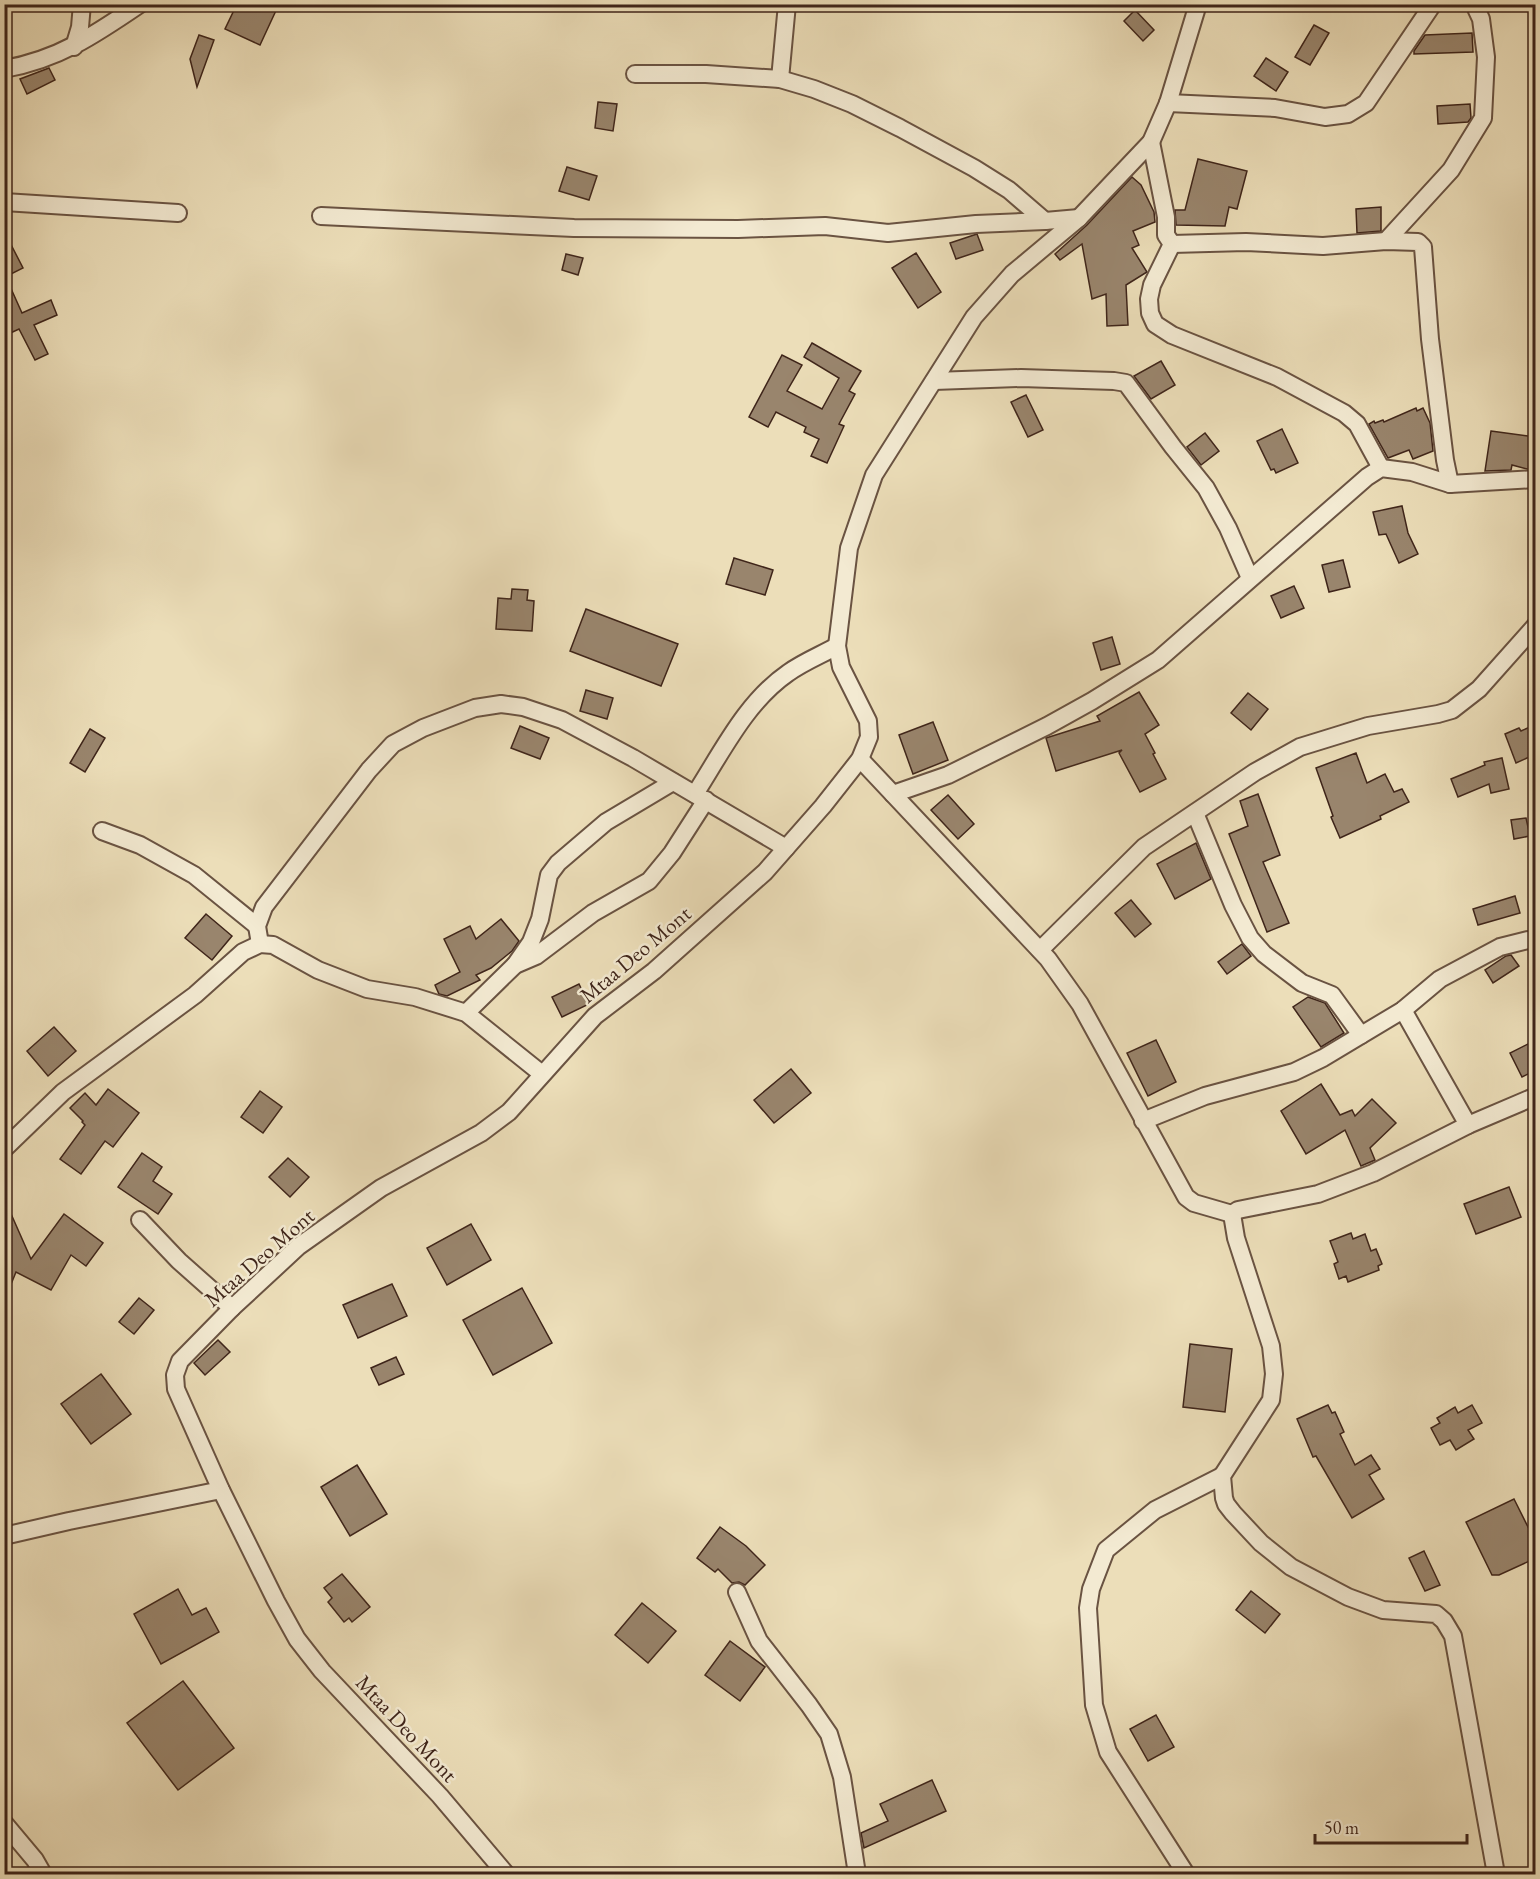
<svg xmlns="http://www.w3.org/2000/svg" width="1540" height="1879" font-family="'EB Garamond',serif">
<style>
.building{fill:#99856d;stroke:#3f251a;stroke-width:1.5}
.lines{fill:none;stroke-linecap:round;stroke-linejoin:round}
.street-casing{stroke:#6a5342;stroke-width:20}
.street{stroke:#f3ead2;stroke-width:16}
.labels{text-anchor:middle;stroke-width:5;stroke-linejoin:round;paint-order:stroke}
.street-label{font-size:22px;fill:#3f251a;stroke:#f3ead2}
</style>
<rect width="100%" height="100%" fill="#ecdeb9"/>
<filter id="stains"><feTurbulence type="fractalNoise" baseFrequency=".00333" numOctaves="4"/><feColorMatrix values="0 0 0 0 .2 0 0 0 0 .09 0 0 0 0 .02 0 0 0 .5 -.17"/></filter>
<radialGradient id="worn" r=".72"><stop offset=".6" stop-color="#630" stop-opacity="0"/><stop offset="1" stop-color="#630" stop-opacity=".3"/></radialGradient>
<g class="building">
<polygon points="237,4 279,4 260,45 225,29"/>
<polygon points="1135,10 1154,30 1143,41 1124,21"/>
<polygon points="1314,25 1329,33 1310,65 1295,57"/>
<polygon points="1472,33 1473,52 1414,54 1414,51 1425,35"/>
<polygon points="199,35 214,40 197,87 190,59"/>
<polygon points="1266,58 1288,72 1276,91 1254,76"/>
<polygon points="49,68 55,80 27,94 20,79"/>
<polygon points="598,102 617,104 613,131 595,128"/>
<polygon points="1470,104 1471,118 1468,122 1438,124 1437,106"/>
<polygon points="1198,159 1247,171 1237,209 1229,207 1225,226 1176,225 1175,210 1185,210"/>
<polygon points="567,167 597,176 589,200 559,191"/>
<polygon points="1132,177 1141,185 1154,212 1155,222 1133,231 1139,245 1132,248 1147,272 1126,285 1128,325 1107,326 1106,294 1092,299 1082,244 1060,260 1055,254 1087,225"/>
<polygon points="1381,207 1381,231 1357,233 1356,209"/>
<polygon points="4,231 23,268 9,275 4,265"/>
<polygon points="977,234 983,250 956,259 950,243"/>
<polygon points="916,253 941,292 918,308 892,268"/>
<polygon points="566,254 583,258 578,275 562,270"/>
<polygon points="4,273 22,313 51,300 57,315 34,325 48,354 35,360 19,329 4,336"/>
<polygon points="812,343 861,371 849,391 855,394 839,424 844,426 827,463 811,456 819,439 804,432 806,427 776,412 768,427 749,417 782,355 802,365 787,391 822,409 839,378 804,357"/>
<polygon points="1161,361 1175,385 1151,399 1134,376"/>
<polygon points="1026,395 1043,430 1028,437 1011,402"/>
<polygon points="1416,408 1417,411 1423,408 1430,423 1433,451 1413,459 1409,450 1388,458 1369,424 1374,421 1375,423 1383,420 1384,422"/>
<polygon points="1282,429 1298,463 1276,473 1274,469 1271,470 1257,441"/>
<polygon points="1491,431 1536,437 1536,469 1527,469 1512,465 1511,470 1485,471"/>
<polygon points="1205,433 1219,451 1201,465 1187,447"/>
<polygon points="1402,506 1408,533 1418,554 1399,563 1386,534 1379,535 1373,512"/>
<polygon points="734,558 773,570 765,595 726,584"/>
<polygon points="1343,560 1350,587 1329,592 1322,565"/>
<polygon points="1294,586 1304,608 1281,618 1271,596"/>
<polygon points="512,589 528,590 527,600 534,601 532,631 496,629 498,598 511,599"/>
<polygon points="586,609 678,644 661,686 570,651"/>
<polygon points="1112,637 1120,664 1101,670 1093,643"/>
<polygon points="586,690 613,698 607,719 580,711"/>
<polygon points="1139,692 1159,725 1145,734 1155,753 1153,754 1166,779 1140,792 1119,753 1122,750 1056,771 1046,738 1100,721 1097,716"/>
<polygon points="1248,693 1268,709 1251,730 1231,713"/>
<polygon points="933,722 948,760 913,774 899,735"/>
<polygon points="520,726 549,738 540,759 511,748"/>
<polygon points="1530,727 1536,740 1536,754 1516,763 1505,734 1519,728 1521,731"/>
<polygon points="90,729 105,738 85,772 70,763"/>
<polygon points="1356,753 1367,783 1385,774 1394,792 1402,789 1409,802 1380,816 1381,819 1340,838 1331,817 1333,816 1316,768"/>
<polygon points="1502,758 1509,789 1491,793 1489,784 1458,797 1451,779 1485,765 1484,762"/>
<polygon points="1258,794 1280,855 1263,862 1289,923 1267,932 1229,834 1248,826 1240,801"/>
<polygon points="948,795 974,824 958,839 931,810"/>
<polygon points="1526,818 1530,836 1514,839 1511,820"/>
<polygon points="1196,843 1211,879 1175,899 1157,864"/>
<polygon points="1515,896 1520,913 1478,925 1473,909"/>
<polygon points="1131,900 1151,924 1135,937 1115,913"/>
<polygon points="206,914 232,936 212,960 185,938"/>
<polygon points="501,919 519,941 512,951 491,968 476,975 480,980 447,996 439,994 435,985 460,972 444,939 470,926 476,939"/>
<polygon points="1242,944 1251,956 1227,974 1218,962"/>
<polygon points="1511,955 1519,966 1493,983 1485,970 1506,956"/>
<polygon points="579,984 589,1004 562,1017 552,997"/>
<polygon points="1308,997 1325,1003 1344,1033 1321,1047 1293,1007"/>
<polygon points="54,1027 76,1051 48,1076 27,1051"/>
<polygon points="1156,1040 1176,1082 1148,1096 1127,1053"/>
<polygon points="1536,1040 1536,1070 1522,1077 1510,1053"/>
<polygon points="791,1069 811,1093 774,1123 754,1100"/>
<polygon points="1321,1084 1340,1115 1352,1110 1355,1116 1372,1099 1396,1123 1370,1148 1375,1160 1361,1166 1345,1130 1306,1154 1281,1111"/>
<polygon points="108,1089 139,1113 113,1147 105,1141 81,1174 60,1159 85,1125 82,1122 83,1121 70,1108 85,1093 96,1105"/>
<polygon points="260,1091 282,1107 263,1133 241,1117"/>
<polygon points="142,1153 162,1167 153,1181 172,1194 158,1214 118,1187"/>
<polygon points="288,1158 309,1177 290,1197 269,1177"/>
<polygon points="1509,1187 1521,1217 1476,1234 1464,1204"/>
<polygon points="4,1198 31,1259 64,1214 103,1243 86,1266 71,1255 51,1290 16,1272 5,1299"/>
<polygon points="471,1224 491,1260 447,1285 427,1248"/>
<polygon points="1351,1233 1353,1239 1365,1234 1371,1251 1376,1249 1382,1264 1378,1266 1379,1270 1348,1282 1346,1276 1339,1279 1334,1264 1338,1262 1330,1241"/>
<polygon points="392,1284 407,1316 358,1338 343,1305"/>
<polygon points="522,1288 552,1343 493,1375 463,1320"/>
<polygon points="139,1298 154,1310 134,1334 119,1322"/>
<polygon points="218,1340 230,1352 205,1375 194,1363"/>
<polygon points="1190,1344 1232,1349 1225,1412 1183,1407"/>
<polygon points="396,1357 404,1374 379,1385 371,1368"/>
<polygon points="101,1374 131,1414 91,1444 61,1404"/>
<polygon points="1328,1405 1332,1413 1335,1412 1344,1432 1340,1434 1355,1465 1371,1455 1380,1469 1369,1475 1384,1499 1352,1518 1316,1456 1313,1457 1297,1419"/>
<polygon points="1472,1405 1482,1423 1468,1430 1474,1439 1456,1450 1450,1440 1440,1445 1431,1428 1440,1423 1437,1418 1455,1407 1458,1413"/>
<polygon points="357,1465 387,1514 350,1536 321,1487"/>
<polygon points="1514,1499 1536,1543 1536,1558 1499,1575 1492,1575 1466,1522"/>
<polygon points="720,1527 746,1546 765,1565 745,1585 739,1582 732,1583 718,1569 715,1572 697,1558"/>
<polygon points="1424,1551 1440,1585 1425,1591 1409,1558"/>
<polygon points="342,1574 370,1607 352,1622 349,1618 344,1622 328,1602 332,1598 324,1588"/>
<polygon points="178,1589 192,1615 206,1608 219,1632 161,1664 134,1614"/>
<polygon points="1251,1591 1280,1614 1265,1633 1236,1610"/>
<polygon points="642,1603 676,1631 648,1663 615,1635"/>
<polygon points="730,1641 765,1667 740,1701 705,1675"/>
<polygon points="183,1681 234,1748 178,1790 127,1723"/>
<polygon points="1156,1715 1174,1747 1148,1761 1130,1729"/>
<polygon points="932,1780 946,1811 864,1848 861,1833 888,1821 880,1804"/>
</g>
<g class="lines">
<defs>
<g id="street">
<polyline points="74,47 80,27 82,4"/>
<path d="M4 69C58 60 96 34 140 4"/>
<polyline points="635,74 706,74 780,79 814,89 852,104 900,128 974,168 1009,190 1045,221"/>
<polyline points="780,79 787,4"/>
<polyline points="1168,103 1275,108 1325,117 1348,114 1366,103 1433,4"/>
<polyline points="1151,142 1166,217 1166,235 1172,244 1152,285 1149,299 1150,313 1155,324 1172,335 1277,377 1344,413 1357,424 1381,468"/>
<polyline points="4,202 178,213"/>
<polyline points="321,216 574,228 738,229 825,226 888,233 976,224 1045,221 1079,218"/>
<polyline points="1386,241 1451,170 1483,118 1486,57 1481,19 1474,4"/>
<polyline points="1172,244 1246,242 1323,246 1386,241 1418,242 1423,247 1430,339 1445,460 1450,484"/>
<polyline points="934,381 1021,378 1114,381 1126,383 1173,447 1206,488 1228,528 1250,578"/>
<polyline points="860,759 1048,959 1080,1004 1186,1197 1194,1203 1232,1214"/>
<path d="M695 794C722 752 746 702 788 673 803 662 821 655 837 646"/>
<polyline points="893,794 948,775 1047,726 1092,701 1158,660 1367,477 1381,468 1412,472 1450,484 1536,479"/>
<polyline points="1195,813 1233,905 1250,938 1264,954 1302,983 1332,995 1361,1035"/>
<polyline points="102,831 140,845 194,875 257,926"/>
<polyline points="260,944 257,926 264,907 369,770 393,744 423,728 475,708 501,704 523,707 562,720 633,758 786,848"/>
<polyline points="1040,950 1144,847 1255,772 1300,747 1368,726 1438,714 1452,710 1479,689 1536,625"/>
<polyline points="515,965 531,942 540,919 549,875 558,863 606,822 673,782"/>
<polyline points="1403,1010 1468,1125"/>
<polyline points="466,1013 515,965 536,956 593,913 649,881 672,853 706,800"/>
<polyline points="1143,1121 1205,1096 1294,1072 1323,1058 1403,1010 1440,979 1500,947 1528,940 1536,942"/>
<polyline points="4,1149 63,1092 195,995 243,952 260,944 273,945 318,970 367,989 415,997 466,1013 542,1074"/>
<polyline points="140,1220 179,1261 232,1308"/>
<polyline points="4,1536 69,1521 221,1490"/>
<polyline points="737,1592 759,1641 809,1705 829,1734 842,1777 857,1874"/>
<polyline points="4,1823 35,1860 43,1874"/>
<polyline points="506,1874 440,1796 322,1671 297,1639 276,1601 221,1490 176,1389 175,1375 180,1361 232,1308 299,1246 381,1188 481,1133 509,1112 595,1016 654,971 765,872 823,806 860,759 869,737 868,721 841,667 837,646 849,548 874,475 974,317 1012,274 1079,218 1151,142 1168,103 1198,4"/>
<polyline points="1186,1874 1108,1752 1094,1705 1088,1608 1091,1589 1106,1550 1155,1510 1222,1476"/>
<polyline points="1496,1874 1453,1636 1444,1621 1436,1614 1383,1610 1348,1597 1291,1567 1261,1543 1233,1513 1226,1504 1224,1498 1222,1476 1271,1400 1274,1374 1271,1346 1236,1238 1232,1214 1238,1210 1318,1194 1373,1173 1468,1125 1536,1096"/>
</g>
</defs>
<use href="#street" class="street-casing"/>
<use href="#street" class="street"/>
</g>
<g class="labels">
<g class="street-label">
<text transform="translate(635 954) rotate(-40)" y="8">Mtaa Deo Mont</text>
<text transform="translate(259 1257) rotate(-41)" y="8">Mtaa Deo Mont</text>
<text transform="translate(407 1728) rotate(47)" y="8">Mtaa Deo Mont</text>
</g>
</g>
<rect width="1540" height="1879" fill="none" stroke="#ecdeb9" stroke-width="24"/>
<rect x="6" y="6" width="1528" height="1867" fill="none" stroke="#3f251a" stroke-width="3"/>
<rect x="12" y="12" width="1516" height="1855" fill="none" stroke="#3f251a" stroke-width="1.5"/>
<path d="M1315 1834v9h152v-9" fill="none" stroke="#3f251a" stroke-width="3"/>
<text x="1324" y="1834" font-size="18" fill="#3f251a" stroke="#f3ead2" stroke-width="4.5" paint-order="stroke">50 m</text>
<rect width="100%" height="100%" filter="url(#stains)"/>
<rect width="100%" height="100%" fill="url(#worn)"/>
</svg>
